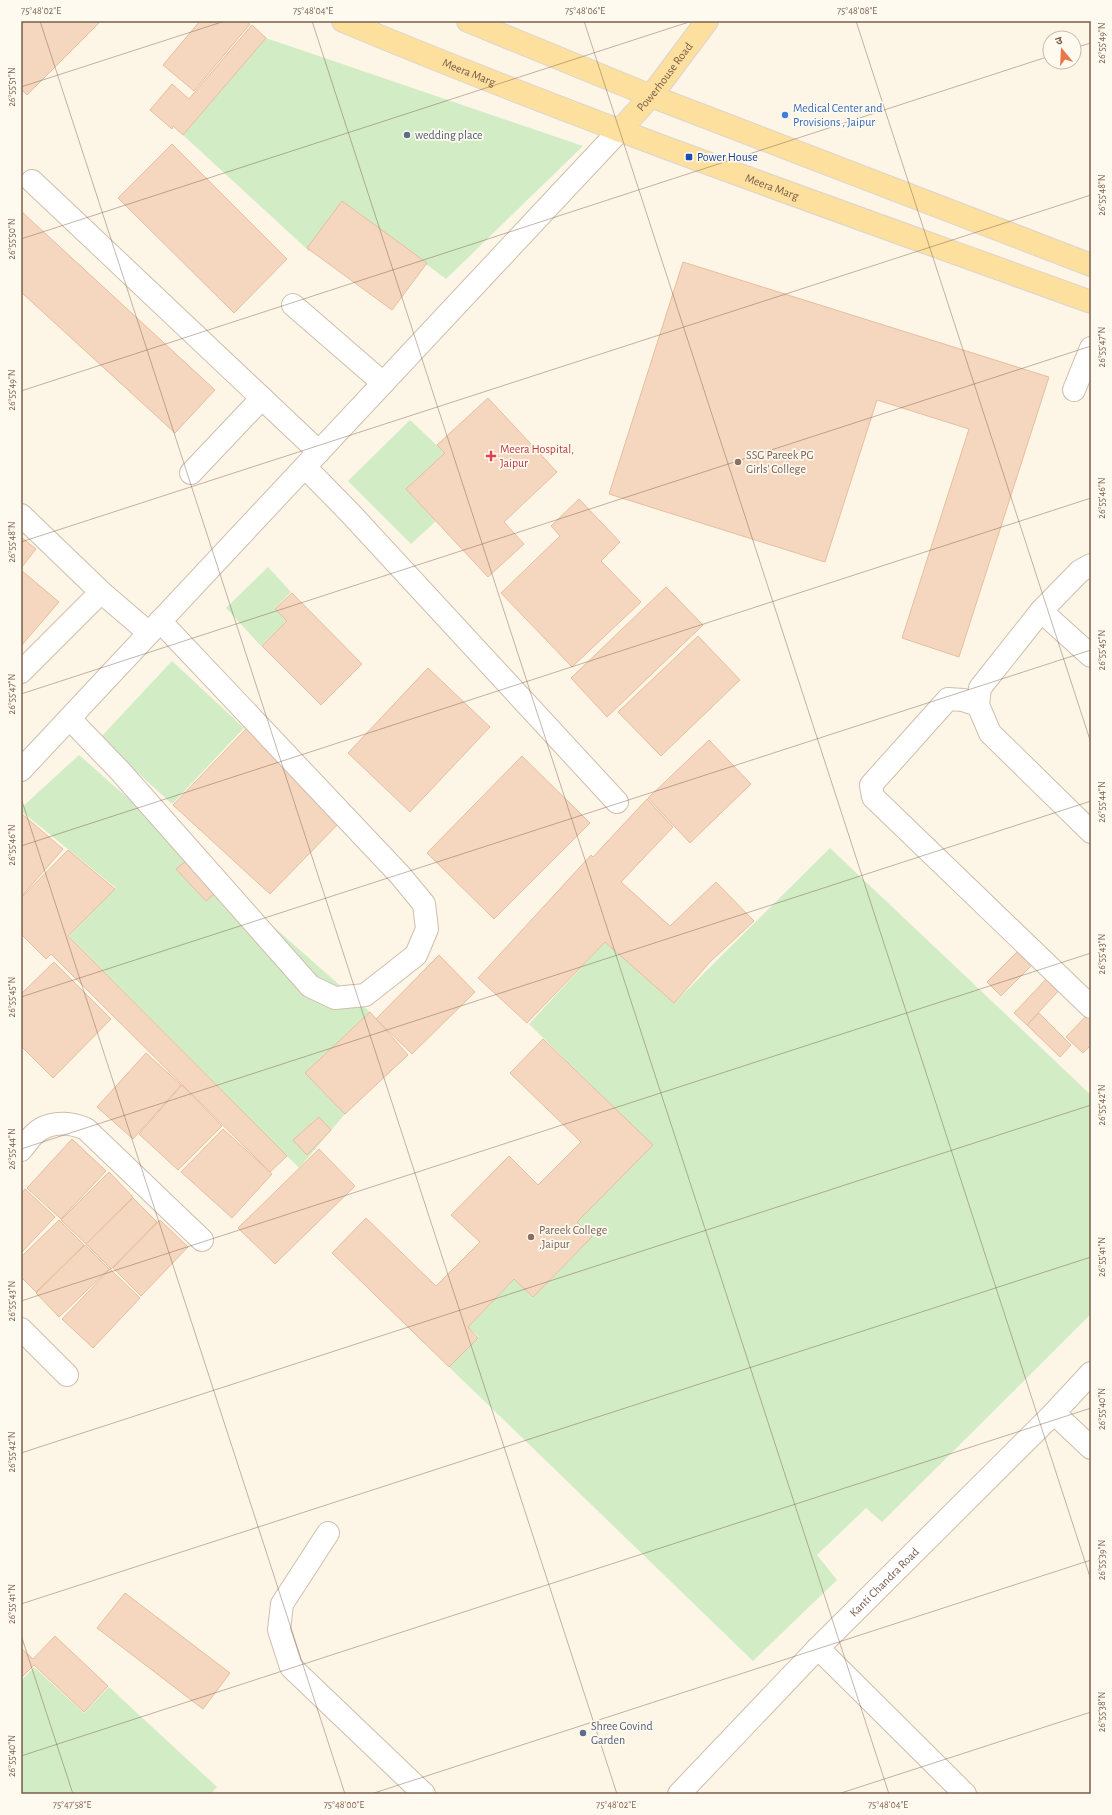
<svg xmlns="http://www.w3.org/2000/svg" width="1112" height="1815" font-family="'Alegreya Sans','Noto Sans Devanagari',sans-serif">
<style>
.green{fill:#d2ecc5}
.building{fill:#f4d7be;stroke:#e7be9e}
.lines{fill:none;stroke-linecap:round;stroke-linejoin:round}
.minor-casing{stroke:#d0beac;stroke-width:24}
.major-casing{stroke:#dcd5d0;stroke-width:24}
.minor{stroke:#fff;stroke-width:22}
.major{stroke:#fde09e;stroke-width:22}
.ticks{fill:none;stroke:#795d4a;stroke-width:1;stroke-opacity:0.45}
.shop-dot{fill:#3f7fe0;stroke:#fffaef;stroke-width:1.5}
.service-dot{fill:#5c6f8a;stroke:#fffaef;stroke-width:1.5}
.transit-dot{fill:#1a4fb4;stroke:#fffaef;stroke-width:1.5}
.health-dot{fill:#e0444e;stroke:#fffaef;stroke-width:1.5}
.education-dot{fill:#8d6e63;stroke:#fffaef;stroke-width:1.5}
.labels{text-anchor:middle;stroke-width:3.5;stroke-linejoin:round;paint-order:stroke}
.street-label{font-size:12px;fill:#795d4a;stroke:#fffaef}
.shop-label{font-size:12px;fill:#366cbe;stroke:#fffaef;text-anchor:start}
.service-label{font-size:12px;fill:#4e5e75;stroke:#fffaef;text-anchor:start}
.transit-label{font-size:12px;fill:#164399;stroke:#fffaef;text-anchor:start}
.health-label{font-size:12px;fill:#be3a42;stroke:#fffaef;text-anchor:start}
.education-label{font-size:12px;fill:#785e54;stroke:#fffaef;text-anchor:start}
.neatline{fill:none;stroke:#795d4a;stroke-width:1.5}
.ticks-label{font-size:10px;text-anchor:middle;fill:#795d4a}
</style>
<rect width="100%" height="100%" fill="#fdf6e7"/>
<g class="green">
<polygon points="266,38 583,146 446,279 344,203 309,251 183,135"/>
<polygon points="410,420 445,453 406,489 436,521 411,544 348,481"/>
<polygon points="268,567 291,592 275,608 287,621 261,646 226,608"/>
<polygon points="172,661 244,728 172,804 100,738"/>
<polygon points="79,755 370,1012 305,1073 345,1114 299,1168 69,936 116,888 21,811 21,808"/>
<polygon points="830,848 1091,1095 1091,1314 882,1522 866,1508 817,1555 837,1580 753,1661 449,1367 479,1337 468,1327 514,1279 533,1297 592,1237 577,1222 652,1145 529,1024 605,942 674,1003"/>
<polygon points="34,1667 84,1713 109,1687 217,1787 211,1794 21,1794 21,1681"/>
</g>
<g class="building">
<polygon points="25,21 101,21 27,95 21,89 21,25"/>
<polygon points="200,21 246,21 250,24 194,91 163,65"/>
<polygon points="252,25 266,38 183,135 173,126 172,129 150,110 172,84 189,99"/>
<polygon points="172,144 287,259 234,313 118,198"/>
<polygon points="342,201 427,263 392,310 307,248"/>
<polygon points="21,211 215,390 175,433 21,292"/>
<polygon points="683,262 1049,377 959,657 902,638 969,429 877,400 825,562 609,494"/>
<polygon points="488,398 557,472 504,522 524,544 488,577 406,489 445,453 437,445"/>
<polygon points="579,499 620,542 601,561 641,602 572,667 501,593 560,536 551,526"/>
<polygon points="21,537 36,549 21,568"/>
<polygon points="21,570 59,602 21,646"/>
<polygon points="666,587 703,625 607,717 571,678"/>
<polygon points="292,593 362,664 321,705 262,646 287,621 275,609"/>
<polygon points="698,636 740,680 661,756 618,712"/>
<polygon points="428,668 490,727 410,812 348,753"/>
<polygon points="246,729 340,822 270,894 173,805"/>
<polygon points="709,740 751,784 690,843 648,798"/>
<polygon points="522,756 590,823 494,919 427,853"/>
<polygon points="647,799 673,827 621,882 670,926 716,882 754,921 710,962 674,1003 605,942 527,1023 478,978 591,855 593,857"/>
<polygon points="21,813 63,849 21,897"/>
<polygon points="68,850 115,889 68,936 287,1156 270,1172 51,954 46,959 21,934 21,898"/>
<polygon points="193,855 222,887 206,901 176,869"/>
<polygon points="1021,948 1035,962 1001,996 987,982"/>
<polygon points="439,955 475,992 412,1054 376,1019"/>
<polygon points="54,962 111,1019 53,1078 21,1046 21,994"/>
<polygon points="1049,976 1062,987 1027,1025 1014,1013"/>
<polygon points="370,1012 408,1055 345,1114 305,1073"/>
<polygon points="1039,1013 1071,1045 1060,1057 1027,1025"/>
<polygon points="1088,1014 1091,1016 1091,1045 1083,1053 1066,1037"/>
<polygon points="543,1039 653,1145 577,1222 592,1237 533,1297 514,1279 468,1327 478,1338 449,1367 332,1253 366,1218 436,1286 480,1242 451,1215 509,1156 538,1185 581,1142 510,1073"/>
<polygon points="146,1053 181,1085 133,1139 97,1107"/>
<polygon points="182,1085 222,1126 178,1170 139,1134"/>
<polygon points="319,1117 331,1130 307,1155 293,1140"/>
<polygon points="223,1129 272,1174 232,1218 181,1172"/>
<polygon points="72,1139 106,1171 61,1219 27,1188"/>
<polygon points="319,1149 355,1186 275,1264 238,1228"/>
<polygon points="109,1172 133,1197 86,1244 61,1220"/>
<polygon points="25,1189 55,1217 21,1253 21,1194"/>
<polygon points="133,1198 157,1222 111,1269 86,1244"/>
<polygon points="59,1220 84,1245 36,1292 21,1277 21,1257"/>
<polygon points="160,1220 188,1247 141,1296 113,1268"/>
<polygon points="85,1245 109,1269 59,1317 36,1293"/>
<polygon points="110,1269 140,1298 93,1348 62,1319"/>
<polygon points="125,1593 230,1673 203,1709 97,1628"/>
<polygon points="55,1636 108,1686 84,1712 34,1665 21,1678 21,1648 33,1659"/>
</g>
<g class="lines">
<defs>
<g id="minor">
<polyline points="32,181 319,452"/>
<polyline points="293,305 383,383"/>
<polyline points="1074,390 1091,348"/>
<polyline points="305,467 351,514 617,802"/>
<polyline points="191,473 262,398"/>
<polyline points="21,515 101,592 149,633"/>
<polyline points="1091,565 1080,571 1041,611 980,688 978,705 990,733 1091,832"/>
<polyline points="1041,611 1091,656"/>
<polyline points="21,672 101,592"/>
<polyline points="978,705 963,700 948,699 871,785 873,797 1091,1007"/>
<polyline points="70,719 120,771 310,986 335,998 365,995 416,955 427,929 424,904 400,875 160,621"/>
<polyline points="21,770 619,131"/>
<path d="M21 1150C27 1143 33 1133 41 1129 55 1121 72 1123 86 1129L202 1240"/>
<polyline points="21,1329 67,1375"/>
<polyline points="1054,1413 1091,1448"/>
<polyline points="328,1533 282,1604 279,1630 291,1667 424,1794"/>
<polyline points="818,1648 965,1794"/>
<path id="s1" d="M679 1794 818 1648 1054 1413 1091 1373"/>
</g>
<g id="major">
<path id="s2" d="M343 21C589 124 840 211 1091 302"/>
<polyline points="468,21 651,96 1091,265"/>
<path id="s3" d="M619 131 651 96 707 21"/>
</g>
</defs>
<use href="#minor" class="minor-casing"/>
<use href="#major" class="major-casing"/>
<use href="#minor" class="minor"/>
<use href="#major" class="major"/>
</g>
<path class="ticks" d="M40 21 617 1794M312 21 889 1794M584 21 1091 1580M856 21 1091 743M1074 48 1091 43M21 87 225 21M21 239 692 21M21 391 1050 56M21 542 1091 195M21 694 1091 346M21 798 345 1794M21 846 1091 498M21 997 1091 650M21 1149 1091 801M21 1301 1091 953M21 1453 1091 1105M21 1604 1091 1257M21 1635 73 1794M21 1756 1091 1408M371 1794 1091 1560M838 1794 1091 1712"/>
<circle class="shop-dot" cx="785" cy="115" r="4"/>
<g class="service-dot">
<circle cx="407" cy="135" r="4"/>
<circle cx="583" cy="1733" r="4"/>
</g>
<rect class="transit-dot" x="685" y="153" width="8" height="8" rx="2"/>
<path class="health-dot" d="M489 450h4v4h4v4h-4v4h-4v-4h-4v-4h4z"/>
<g class="education-dot">
<circle cx="738" cy="462" r="4"/>
<circle cx="531" cy="1237" r="4"/>
</g>
<g class="labels">
<g class="street-label">
<text dy="4" stroke="none"><textPath href="#s2" startOffset="136">Meera Marg</textPath></text>
<text dy="4" stroke="none"><textPath href="#s3" startOffset="71">Powerhouse Road</textPath></text>
<text dy="4" stroke="none"><textPath href="#s2" startOffset="460">Meera Marg</textPath></text>
<text dy="4" stroke="none"><textPath href="#s1" startOffset="295">Kanti Chandra Road</textPath></text>
</g>
<g class="shop-label">
<text x="793" y="112">Medical Center and<tspan x="793" dy="14">Provisions , Jaipur</tspan></text>
</g>
<g class="service-label">
<text x="415" y="139">wedding place</text>
<text x="591" y="1730">Shree Govind<tspan x="591" dy="14">Garden</tspan></text>
</g>
<g class="transit-label">
<text x="697" y="161">Power House</text>
</g>
<g class="health-label">
<text x="500" y="453">Meera Hospital,<tspan x="500" dy="14">Jaipur</tspan></text>
</g>
<g class="education-label">
<text x="746" y="459">SSG Pareek PG<tspan x="746" dy="14">Girls' College</tspan></text>
<text x="539" y="1234">Pareek College<tspan x="539" dy="14">,Jaipur</tspan></text>
</g>
</g>
<rect width="1112" height="1815" fill="none" stroke="#fffaef" stroke-width="44"/>
<g transform="translate(1062 50) rotate(342)"><circle r="19" fill="#fffaef" stroke="#c9bbad"/>
<path d="M0-3L7 15L0 10L-7 15Z" fill="#eb7749"/>
<text y="-6" font-size="11" font-weight="bold" text-anchor="middle" fill="#795d4a">उ</text>
</g>
<rect x="22" y="22" width="1068" height="1771" class="neatline"/>
<g class="ticks-label">
<text x="41" y="14">75°48'02"E</text>
<text x="313" y="14">75°48'04"E</text>
<text x="585" y="14">75°48'06"E</text>
<text x="857" y="14">75°48'08"E</text>
<text transform="translate(1101 43) rotate(-90)" y="4">26°55'49"N</text>
<text transform="translate(11 87) rotate(-90)" y="4">26°55'51"N</text>
<text transform="translate(1101 195) rotate(-90)" y="4">26°55'48"N</text>
<text transform="translate(11 239) rotate(-90)" y="4">26°55'50"N</text>
<text transform="translate(1101 347) rotate(-90)" y="4">26°55'47"N</text>
<text transform="translate(11 390) rotate(-90)" y="4">26°55'49"N</text>
<text transform="translate(1101 498) rotate(-90)" y="4">26°55'46"N</text>
<text transform="translate(11 542) rotate(-90)" y="4">26°55'48"N</text>
<text transform="translate(1101 650) rotate(-90)" y="4">26°55'45"N</text>
<text transform="translate(11 694) rotate(-90)" y="4">26°55'47"N</text>
<text transform="translate(1101 802) rotate(-90)" y="4">26°55'44"N</text>
<text transform="translate(11 845) rotate(-90)" y="4">26°55'46"N</text>
<text transform="translate(1101 954) rotate(-90)" y="4">26°55'43"N</text>
<text transform="translate(11 997) rotate(-90)" y="4">26°55'45"N</text>
<text transform="translate(1101 1105) rotate(-90)" y="4">26°55'42"N</text>
<text transform="translate(11 1149) rotate(-90)" y="4">26°55'44"N</text>
<text transform="translate(1101 1257) rotate(-90)" y="4">26°55'41"N</text>
<text transform="translate(11 1301) rotate(-90)" y="4">26°55'43"N</text>
<text transform="translate(1101 1409) rotate(-90)" y="4">26°55'40"N</text>
<text transform="translate(11 1452) rotate(-90)" y="4">26°55'42"N</text>
<text transform="translate(1101 1560) rotate(-90)" y="4">26°55'39"N</text>
<text transform="translate(11 1604) rotate(-90)" y="4">26°55'41"N</text>
<text transform="translate(1101 1712) rotate(-90)" y="4">26°55'38"N</text>
<text transform="translate(11 1756) rotate(-90)" y="4">26°55'40"N</text>
<text x="72" y="1808">75°47'58"E</text>
<text x="344" y="1808">75°48'00"E</text>
<text x="616" y="1808">75°48'02"E</text>
<text x="888" y="1808">75°48'04"E</text>
</g>
</svg>
